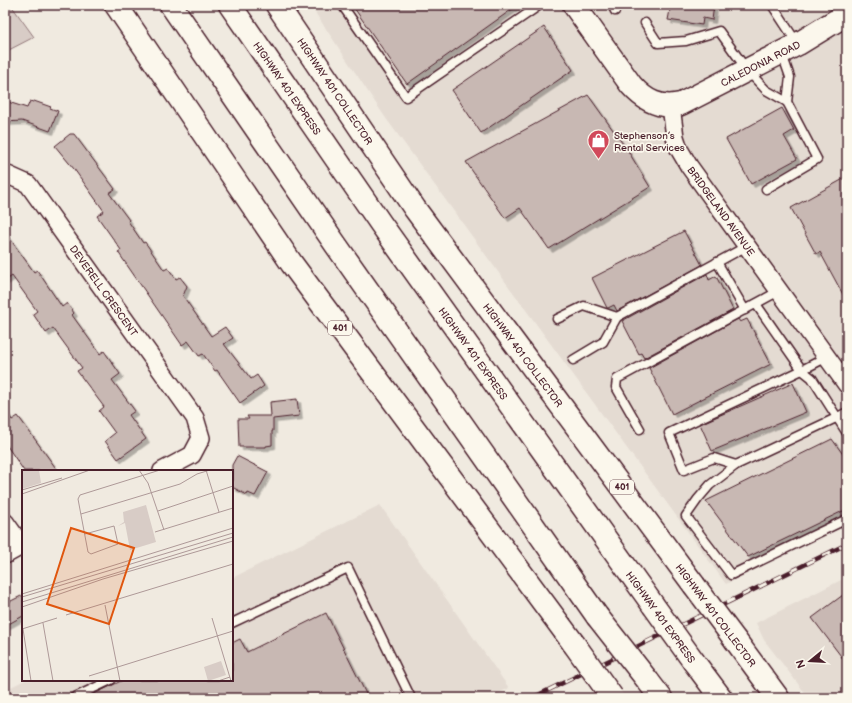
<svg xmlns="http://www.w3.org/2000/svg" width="852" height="703" font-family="'Balsamiq Sans',sans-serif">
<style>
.built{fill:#e4dbd2}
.green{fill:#d8ccc6;stroke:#917678}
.building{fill:#c8b8b3;stroke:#4a1f2b;filter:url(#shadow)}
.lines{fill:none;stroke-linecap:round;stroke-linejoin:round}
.lane-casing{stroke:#4a1f2b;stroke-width:11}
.street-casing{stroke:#4a1f2b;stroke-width:20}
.secondary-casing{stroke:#4a1f2b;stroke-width:25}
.highway-casing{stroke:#4a1f2b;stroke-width:25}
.lane{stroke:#fbf7ec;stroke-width:8}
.street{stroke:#fbf7ec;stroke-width:17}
.secondary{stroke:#fbf7ec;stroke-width:22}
.highway{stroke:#fbf7ec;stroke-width:22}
.rail-casing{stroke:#4a1f2b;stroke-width:4.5}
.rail{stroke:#fbf7ec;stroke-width:3;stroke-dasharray:9;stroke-linecap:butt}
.highway-bridge-casing{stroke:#4a1f2b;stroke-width:25;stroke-linecap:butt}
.highway-bridge{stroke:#fbf7ec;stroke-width:22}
.labels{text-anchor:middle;stroke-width:3.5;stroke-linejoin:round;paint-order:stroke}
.shield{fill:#fbf7ec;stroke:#7f6065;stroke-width:1}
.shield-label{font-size:9px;font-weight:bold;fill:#4a1f2b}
.street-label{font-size:10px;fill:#4a1f2b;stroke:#fbf7ec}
.poi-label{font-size:10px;fill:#4a1f2b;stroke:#fbf7ec;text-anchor:start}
.inset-road{fill:none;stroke:#ae9998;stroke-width:1}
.view{fill:#e0560e;fill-opacity:0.15;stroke:#e0560e;stroke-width:2}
.inset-edge{fill:none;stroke:#4a1f2b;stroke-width:2}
</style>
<defs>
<filter id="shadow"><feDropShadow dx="3.5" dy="3.5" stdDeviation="0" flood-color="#0004"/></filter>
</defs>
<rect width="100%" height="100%" fill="#f0eae0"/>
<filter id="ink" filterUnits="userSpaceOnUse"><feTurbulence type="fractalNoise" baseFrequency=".025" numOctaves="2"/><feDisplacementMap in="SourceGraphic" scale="8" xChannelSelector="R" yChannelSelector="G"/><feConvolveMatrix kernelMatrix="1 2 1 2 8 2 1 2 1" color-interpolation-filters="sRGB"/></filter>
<g filter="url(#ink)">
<g class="built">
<polygon points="310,5 847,5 847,524 726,584 385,117"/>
<polygon points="380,505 509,688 489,698 5,698 5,690 25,680 232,680 232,578"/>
<polygon points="847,577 847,698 809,698 764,640 756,623"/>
</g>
<polygon class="green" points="5,5 11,5 34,37 5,52"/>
<g class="building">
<polygon points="352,5 518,5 407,84"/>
<polygon points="671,5 714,5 712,20 703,18 702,25 668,20"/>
<polygon points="544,27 573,70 481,133 452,90"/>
<polygon points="588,95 628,151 650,187 549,249 520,208 505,218 466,162"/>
<polygon points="5,101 27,108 30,101 33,102 34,101 51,107 50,108 58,111 50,131 22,121 5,122"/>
<polygon points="782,108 794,130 784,136 797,159 751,184 726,139"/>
<polygon points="70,134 74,134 115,189 109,193 129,220 128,221 143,243 145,242 164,270 168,268 176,279 180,277 187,286 183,296 211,336 225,327 233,338 224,344 251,379 257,375 264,386 240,403 217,370 215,371 203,354 199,356 188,341 182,345 118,252 121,250 97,216 104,211 74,169 55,146"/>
<polygon points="847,177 847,302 820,252 816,254 791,208"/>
<polygon points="684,231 702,265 617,311 614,305 608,308 607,308 592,278"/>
<polygon points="5,232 34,272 37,270 62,307 67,303 74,313 72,315 100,354 104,351 120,374 112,380 135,411 129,415 146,439 118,459 105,441 115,433 99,411 104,407 77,371 82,368 53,328 46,333 33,314 37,311 12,276 5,281"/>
<polygon points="707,274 709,280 716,276 733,310 644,358 641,353 639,354 622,321"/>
<polygon points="738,319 740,322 747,319 771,364 672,414 649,368"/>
<polygon points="793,383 806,412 712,451 700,424"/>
<polygon points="297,399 299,416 273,419 273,431 272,431 272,445 266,446 266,447 239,447 238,419 249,419 247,416 271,416 270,402"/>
<polygon points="5,410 12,420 18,416 58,471 24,471 5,443"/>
<polygon points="832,439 847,460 847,509 748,557 706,501"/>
<polygon points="237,456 268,472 255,496 248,493 247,495 232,487 232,465"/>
<polygon points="847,592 847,664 812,618"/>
<polygon points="23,595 23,616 5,626 5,604"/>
<polygon points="326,613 368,698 86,698 123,680 232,680 232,643 240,639 247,652"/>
</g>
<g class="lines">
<defs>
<g id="lane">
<polyline points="342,5 406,97 540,5"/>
<polyline points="612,5 615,11"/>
<polyline points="772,5 797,43"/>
<polyline points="645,23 658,43 686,41 719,31 747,70 766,90 787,102 817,159 766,189"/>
<polyline points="782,54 790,77 787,102"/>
<polyline points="717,262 745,310"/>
<polyline points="756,304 802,370 827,357"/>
<polyline points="557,319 584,306 617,317 747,246"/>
<polyline points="573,360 603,342 617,317"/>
<polyline points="847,412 836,418 736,465 714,458 684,470 669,433 802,370 812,378 847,433"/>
<polyline points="640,429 616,387 617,379 779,291"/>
<polyline points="736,465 710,485 698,499 686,516 731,575 847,519"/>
<polyline points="232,623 348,568 411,698"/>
<polyline points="73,698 111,680"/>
</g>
<g id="street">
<path id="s1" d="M671 106 675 137 679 149 689 166 847 385"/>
<path id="s2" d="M5 176 8 175 28 184 195 418 201 438 192 455 162 471"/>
<polyline points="5,522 22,546"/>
<polyline points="5,555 23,545"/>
</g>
<g id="secondary">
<path id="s3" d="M574 5 631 85C645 101 660 109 681 104L798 44 847 14"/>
</g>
<g id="highway">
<polyline points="116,5 292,264 574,644"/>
<polyline points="171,5 336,245 597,616"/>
<path id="s4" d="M230 5 381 224 653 605"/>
<path id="s5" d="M277 5 415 209 694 585"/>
<polyline points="736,641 778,698"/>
<polyline points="694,662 721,698"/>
<polyline points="648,681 661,698"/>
</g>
</defs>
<use href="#lane" class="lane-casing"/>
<use href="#street" class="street-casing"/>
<use href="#secondary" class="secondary-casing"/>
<use href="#highway" class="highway-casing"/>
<use href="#lane" class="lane"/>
<use href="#street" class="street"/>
<use href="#secondary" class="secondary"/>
<use href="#highway" class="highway"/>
<defs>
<polyline id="rail" points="532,698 847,544"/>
</defs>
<use href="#rail" class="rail-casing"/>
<use href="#rail" class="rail"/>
<defs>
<g id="highway-bridge">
<polyline points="694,585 736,641"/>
<polyline points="653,605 694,662"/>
<polyline points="597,616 648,681"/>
<polyline points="574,644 612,697"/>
</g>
</defs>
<use href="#highway-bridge" class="highway-bridge-casing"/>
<use href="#highway-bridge" class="highway-bridge"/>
</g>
</g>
<defs>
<symbol id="shop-pin" viewBox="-11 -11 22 30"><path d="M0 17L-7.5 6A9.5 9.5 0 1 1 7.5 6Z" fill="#d1495b" stroke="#fbf7ec"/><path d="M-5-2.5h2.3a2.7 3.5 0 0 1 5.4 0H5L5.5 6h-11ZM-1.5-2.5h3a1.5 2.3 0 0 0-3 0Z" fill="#fff"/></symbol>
</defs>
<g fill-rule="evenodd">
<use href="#shop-pin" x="586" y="128" width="25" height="34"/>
</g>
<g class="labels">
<g class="shield">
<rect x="328" y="321" width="24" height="14" rx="3"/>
<rect x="610" y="480" width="24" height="14" rx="3"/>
</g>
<g class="shield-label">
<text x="340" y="331">401</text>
<text x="622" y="490">401</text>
</g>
<g class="street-label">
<text dy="4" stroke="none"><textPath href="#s3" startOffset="244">CALEDONIA ROAD</textPath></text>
<text dy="4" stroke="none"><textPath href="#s4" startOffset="101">HIGHWAY 401 EXPRESS</textPath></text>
<text dy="4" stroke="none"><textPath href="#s5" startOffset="104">HIGHWAY 401 COLLECTOR</textPath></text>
<text dy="4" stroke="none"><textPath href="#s1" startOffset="119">BRIDGELAND AVENUE</textPath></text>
<text dy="4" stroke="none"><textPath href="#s2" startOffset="156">DEVERELL CRESCENT</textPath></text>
<text dy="4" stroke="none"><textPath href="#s4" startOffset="425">HIGHWAY 401 EXPRESS</textPath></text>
<text dy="4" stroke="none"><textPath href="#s5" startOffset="428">HIGHWAY 401 COLLECTOR</textPath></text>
<text transform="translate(716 615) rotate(53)" y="4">HIGHWAY 401 COLLECTOR</text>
<text transform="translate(661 617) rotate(54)" y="4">HIGHWAY 401 EXPRESS</text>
</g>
<g class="poi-label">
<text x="614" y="139">Stephenson’s<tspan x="614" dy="12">Rental Services</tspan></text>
</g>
</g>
<g transform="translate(22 470)">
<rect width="211" height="211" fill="#f0eae0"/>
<path d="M0 0H17L19 13 0 19ZM124 35 134 72 108 80 103 53 96 56 102 52 101 42ZM199 191 204 205 186 211 182 197Z" fill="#d8ccc6"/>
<path class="inset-road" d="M117 0 126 13 142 60M184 0 197 42M0 20 40 8M0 24 68 0M136 41 211 16M59 44 158 14 175 4 188 0M133 62 211 38M63 64 92 56 96 74 69 84 66 82 56 29 58 25 138 0M0 124 211 58M0 127 211 63M0 132 211 67M83 135 98 211M0 137 81 109 211 71M44 145 211 94M190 148 209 211M21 153 31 211M0 159 35 148M1 159 9 211M67 206 211 161M196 211 208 207"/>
<path class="view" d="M49 58 112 78 87 154 25 134Z"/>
<rect width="211" height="211" class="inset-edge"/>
</g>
<rect width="852" height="703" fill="none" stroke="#fbf7ec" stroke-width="20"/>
<rect x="10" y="10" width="832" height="683" fill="none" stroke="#4a1f2b" stroke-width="1.5" filter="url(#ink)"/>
<g transform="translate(810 661) rotate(252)" stroke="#fbf7ec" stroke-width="3" paint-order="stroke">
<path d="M0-3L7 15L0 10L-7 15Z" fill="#4a1f2b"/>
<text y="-6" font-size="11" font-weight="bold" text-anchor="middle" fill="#4a1f2b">N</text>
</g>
</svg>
